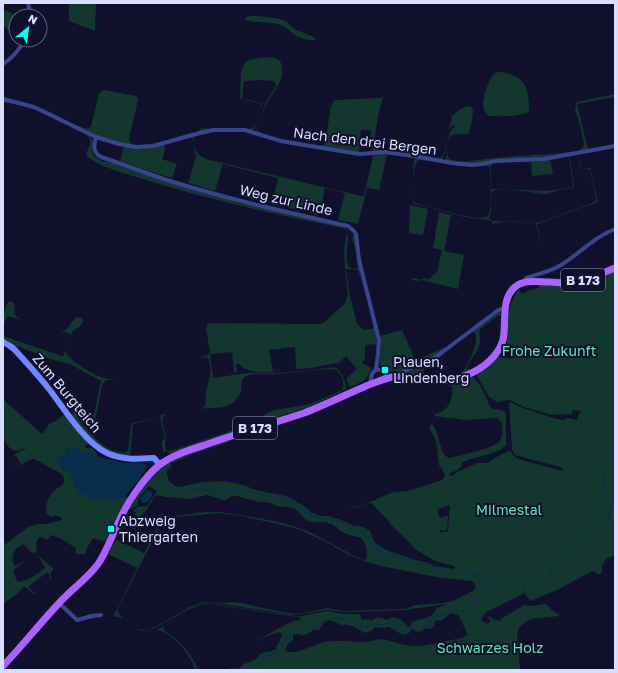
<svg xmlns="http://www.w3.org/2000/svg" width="618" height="673" font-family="'Golos Text',sans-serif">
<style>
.green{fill:#13362f;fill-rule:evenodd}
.water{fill:#092d4c}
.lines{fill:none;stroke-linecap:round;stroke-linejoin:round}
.stream{stroke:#092d4c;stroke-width:1}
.street{stroke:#3a458d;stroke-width:4}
.secondary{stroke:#7287ff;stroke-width:6}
.primary{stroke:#a962ff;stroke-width:7}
.poi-dot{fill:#07ffed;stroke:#10102c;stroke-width:1.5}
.labels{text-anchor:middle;stroke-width:4;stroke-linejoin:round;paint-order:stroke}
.shield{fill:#10102c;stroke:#9ea0c0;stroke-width:1}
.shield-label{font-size:13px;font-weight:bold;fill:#dbddff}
.street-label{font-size:14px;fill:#dbddff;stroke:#10102c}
.park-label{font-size:14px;fill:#61e5ad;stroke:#10102c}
.poi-label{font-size:14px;fill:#dbddff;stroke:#10102c;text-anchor:start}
</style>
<rect width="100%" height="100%" fill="#10102c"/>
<g class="green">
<polygon points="69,3 96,3 95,31 69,21"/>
<path d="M428 3 384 95 379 111 374 142C374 147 375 149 380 150L434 158 442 157 445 150 452 116 459 110 468 106 472 107C475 114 470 126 469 134H455L451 136C448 142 446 153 449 159 464 164 480 159 495 158 523 155 551 155 579 151L583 147 584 143 578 118 575 111 576 104 577 102 581 101 615 94V97L577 104 588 149 596 148V149L587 150H584L573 153 561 155 551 156 545 158 535 159 529 157 519 160 495 159 481 163 462 164 446 161V159L450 132 452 129 455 127V126L453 125C445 131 449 150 442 159L413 155 372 151V145L370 141 371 130H361L359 152H369L367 153 345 151 283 141 257 133 256 132 266 102 276 86 274 81 261 80 244 81 242 99 254 101 262 104C261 113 257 121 254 129L249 130 218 129 181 136 156 144 137 146 128 145 122 144 93 134 42 109 20 102 3 98V97C18 101 34 105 48 111 60 116 70 125 83 128 86 129 88 129 91 126L99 93 104 90 136 96 138 99V100L129 139 131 143 133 145H142L157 143 167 141 177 137 197 132 202 128C205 128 208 129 211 129 216 129 222 128 227 128 234 128 247 131 252 128 258 125 261 111 261 105L258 103 240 99C241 90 239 70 245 63 248 58 272 56 277 59 280 60 281 63 282 66 285 82 272 92 266 105 264 110 262 115 260 120 259 124 257 127 258 131 270 141 304 144 320 147L322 146 325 143 331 106 333 102 335 100 379 98H381L383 97Z"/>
<path d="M3 10C18 13 16 22 16 35L8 30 3 25Z"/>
<path d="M248 16H259L280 19 286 21 294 29 314 37 315 38V40C309 41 299 38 294 34 289 31 286 27 281 25 274 23 265 22 258 22 254 22 250 22 246 20L245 18Z"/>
<path d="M501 72C520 74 528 84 529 103 529 106 530 110 528 112 524 116 495 117 488 116 486 113 483 109 483 105 482 99 490 76 495 73 497 72 499 72 501 72Z"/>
<path d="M3 100 32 108 89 135 93 141V144L92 149 93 155 101 161 120 164 168 182 222 196 236 202 345 227C352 239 342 256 350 268L356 269 358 267C356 259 356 246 352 240L353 233 351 230 355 236 356 257 364 289 358 270 346 269 350 296 357 324 364 330 375 328 377 344 365 345V358L362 363 371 368 366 379 350 388 346 379 357 369 346 356 338 364 337 363 310 368 296 369 295 347 269 350 273 371 281 370C270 374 247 374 239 364H236L237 370 236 373H234L232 352 210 354 213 378 247 373H275L306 371 334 367C342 370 345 382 347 389L306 408 235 431 169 454 167 450 169 451 177 449 254 423 269 412 275 410 305 405 315 402 342 390C346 383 341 372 334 369 326 369 317 370 309 371 298 372 287 373 276 374 266 375 253 372 245 377 240 380 242 386 241 391 239 398 234 403 227 406 218 409 209 407 200 409 202 408 204 408 205 405 206 402 205 397 206 393 208 380 214 372 208 358L205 357 199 358 208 355 210 352 206 329 207 325 210 323 318 324 323 323 328 319 345 303 348 294 345 268 344 250 347 231 343 228C272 214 202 198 133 176 121 172 94 165 86 155 89 144 94 141 84 133L48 115 35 110 21 105 3 102Z"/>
<path d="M224 130 243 131 278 141 350 154H387L379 190 367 188 358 224 338 220 345 193 325 188 319 215 272 204 278 178 223 164 215 191 188 183 196 157 192 136H195C193 139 193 141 194 145 197 160 211 160 223 163L361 196H363L364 195 373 156 372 155H355L302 147 277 142 245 132 236 131 215 132 201 135H197L214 131Z"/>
<polygon points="164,144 165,150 162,159 177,164 172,178 158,174 120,161 124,147"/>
<path d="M578 154 581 169 590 168 598 202 537 224 543 252 536 224C524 221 508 221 495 223L493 225V223L489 220 464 217 432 208 419 205 415 204 412 200V192L414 160 415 159H424L449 164 491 163V189L548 191 573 187 569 156H570L574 187 573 188C568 188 563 189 558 190 552 192 548 194 543 194 534 193 500 186 493 191 488 195 492 206 491 212 490 214 490 216 489 218L492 221 535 223 540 222 588 205 596 201V198L590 170 588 169H580L578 155H576ZM419 160 430 161 459 166 485 165 488 166 490 168C490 180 493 206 488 216 478 223 434 207 421 205 418 204 415 203 413 200 410 196 414 166 417 161Z"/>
<polygon points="550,159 553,174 532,176 531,162"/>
<polygon points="410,205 428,209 423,235 409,233"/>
<polygon points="439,212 451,215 444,251 464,255 458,289 422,280 419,280 419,281 411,280 414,278 422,280 423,278 429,279 437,272 442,250 433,248"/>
<path d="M615 269V556C606 556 601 564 602 572L600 574H598L594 571 591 572 557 590 530 601 525 593 489 611H486V613L484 614 481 620 487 624 489 623 491 620 488 618 489 616 495 620 500 621 501 619 524 605 532 606 546 604 553 611 559 614V616L531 619 520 626 517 633 520 670H227L231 668 238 669 244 664 252 661 258 658 259 655 264 652H269L276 649C278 643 281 640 282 634L280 632 269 635 254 643C264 637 290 620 300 620L301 618V617L290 616 209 604C193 605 178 618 164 626L163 628C165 633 171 635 175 638 185 647 193 657 198 670H196C188 652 176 635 157 630L195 607 204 604H214L295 616H301L327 611 346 614H358L360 615 362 620 366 619 373 620C377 615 383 619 388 620 395 613 403 621 408 627L410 626 413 621 427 618 432 615 437 608 447 604 404 610 355 612H347L326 610 302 614 293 615 217 603H203L187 610 157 627 148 630 142 631 135 628 123 618 113 616 115 614 114 613 116 611 137 568 108 554 115 542 117 540 144 553 152 538 124 524 117 537 116 536 120 528H121L122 526 121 525 126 514H129L131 521 133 523 136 519H138C138 520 135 524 135 525 134 532 146 535 151 537L153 536 161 520 164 518 204 512H219L240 515 274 521 290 525 310 532 354 556 364 560H366C368 551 366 543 360 537H357L349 535 342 532 332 524 324 522H312L306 520 302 516 296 509 290 507 277 506 273 504 266 502H258L237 496H232L226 500H223L214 497 207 495 190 499 165 497 159 495 155 496 145 512 139 517 135 514 136 512 133 511 132 513C134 506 140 506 147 506L157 491 149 486 138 499V505L131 509H129C140 491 151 474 169 462L171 464V466L167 470V475L169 481 175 486 179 487 204 482 225 481 243 485 256 490 286 496 304 506 311 512 321 516H328L341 520 354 526H359L365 528 370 531 374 542 386 550 412 559 428 563 434 566 454 569 455 567 454 566 435 561 415 549 408 541 391 525 388 520 376 508 373 504 370 503C363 505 355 510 347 508H351L363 505 393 492 408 491 442 480 444 478 445 474 439 465 436 441 430 429V425L432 424C440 432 439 454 449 458 460 455 494 449 500 441 503 436 502 428 502 423L498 418H494L465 420 434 416 435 414C438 413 442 412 444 410 451 405 453 395 452 387L448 384 408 380H399L384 382 367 389 328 406 313 414 240 438 190 455 175 462 174 464 172 461 179 457 388 379 472 376C478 382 484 391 487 399 488 402 489 405 491 408 494 410 500 409 504 411L506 415V445C499 455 472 456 462 463 461 470 455 471 450 473V476H452L457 472 478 463H488L491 460 510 450 512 454 518 459 563 471V468L519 456 515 455 512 449 509 402 523 408 553 418 563 420 568 418 577 420 579 414 581 411 573 410 572 414 552 415 524 407 509 400H506L500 402H497L489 397 477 376V372L497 356 508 358H511C510 351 506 343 506 336 505 320 510 303 518 290L523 294 529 290 539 288V285L569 284ZM450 505 448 532H440L439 531 440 530 446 531 447 530 448 516H447L440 518 438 513V509ZM218 513 241 516 291 527 301 530 328 543 349 555 367 562 381 566 436 577 472 581 475 584V588L473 591 453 601 444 603 415 605 405 609 347 611 327 608 298 614 282 612 236 602 223 603 203 602 190 607 157 626 147 630H142L135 628 122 617 119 614 118 611 119 606 152 542 161 521 163 519 168 518ZM451 613 456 615 458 614 468 635C462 639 457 639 451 640 436 643 421 648 406 645 398 644 390 640 382 639 376 639 370 642 364 642 356 643 348 640 339 641 333 641 327 641 321 643 318 643 283 661 286 647 287 644 291 642 293 640V635C301 631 302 640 313 630H319C321 628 321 626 323 624 328 616 336 623 342 625 349 623 358 629 364 633L371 631 375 627 381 628 389 627 403 635 409 633 412 629 418 632 422 631 424 629 427 628 430 629C433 628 435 625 435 621L437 620 440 621C445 619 447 616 451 613Z"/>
<path d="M9 301 14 303C16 316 12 316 26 321L8 316 3 325C3 317 4 308 9 301Z"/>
<path d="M499 312 503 314C502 322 503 331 501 338 496 362 466 377 444 379 431 380 417 376 404 374V372L406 371 426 363 427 364 424 366 423 376C435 378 450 379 461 373 466 370 477 346 476 339 476 336 475 333 473 331ZM499 315 501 316C500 323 501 332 499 339 496 353 482 365 469 370L467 369C468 361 475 356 478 349 479 346 480 342 480 339 480 335 479 333 480 329Z"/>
<path d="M77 317 82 318C83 320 84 321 82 324 81 327 75 329 73 331 70 335 65 348 66 352 70 362 95 376 105 378 112 380 120 379 127 379L106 380 102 385 96 417 94 420C91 421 89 421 87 419V416C83 412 79 414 78 419 90 434 105 452 125 453L128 450 131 426 132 423 160 417 161 415 167 414 164 416 162 420 166 438 165 444 166 452 164 453 161 442 165 438 160 417 133 424 130 456C100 453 89 437 72 415L73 411 78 415 80 412 94 415 101 381 70 364 46 358 45 356 26 350 21 347 14 346 3 340V336L62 356H63C67 349 68 341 70 334L69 333 60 331C71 331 68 322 77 317Z"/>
<path d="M402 330 416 362 427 355 439 350 444 347 446 349 429 359 404 368 398 373 389 371 380 366C379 355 382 347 380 336Z"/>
<path d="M3 399 42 434 50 423 54 422 65 414 90 444 85 445 86 448H92L96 452 98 457 76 448 67 449 64 454 57 462 64 470 70 473 74 478V483L77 486 118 500 125 496 127 497V499L110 528 105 542 93 538 87 548 85 554H76V548L60 538 51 535 47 540 41 537H39L36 542 37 551 35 553 54 569 50 574 52 577 49 580 50 576 48 573H46L29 586V588L35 593 39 590 34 594 24 586 17 594 3 604V546L28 527 38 524H46L61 520 62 519C59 515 55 516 51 517L47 514C44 506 49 495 56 489 59 487 61 486 64 483V478L62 474 34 459H32L9 471 3 468 9 471 21 464 16 456 13 457 16 453 27 448H26L16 451 9 448V447L3 439V435L4 434C2 432 3 427 4 425L3 422ZM24 544C28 548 29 553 35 553L41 560 45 568C38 574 28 581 18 582L16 579 13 570 27 560 15 566C9 557 15 547 24 544Z"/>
</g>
<g class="water">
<path d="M72 447 76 448C89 453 102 459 117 461 119 462 123 463 126 463 130 463 144 460 146 466 147 472 129 491 125 496L118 500 114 501 95 499 88 497 77 490C77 486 75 484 74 481 70 468 63 472 57 462 62 458 65 449 72 447Z"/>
<path d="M149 490 152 492C153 497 150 500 146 503H143L140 499 146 491Z"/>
</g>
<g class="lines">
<g class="stream">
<path d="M602 293C602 298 604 298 607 301 611 305 613 311 615 316"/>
<polyline points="3,416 11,423 20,426 22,431 35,441"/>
<polyline points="40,444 50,450 60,452 64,454"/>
<polyline points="145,465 150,462 154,463"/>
<path d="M161 471 166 482 172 489 178 491 202 489 229 491 239 490 249 491 271 497 278 498 290 501 297 505 304 512 309 514 330 520 340 521 347 527 364 533 367 536 374 547 380 552 423 564C430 564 429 564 434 567H437L453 570"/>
<path d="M459 570C464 576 470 572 475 575L479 574 488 580 492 582 490 588"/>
<path d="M482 596 484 593 490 588H499L504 582 507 583V586H509C511 585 512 583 514 581 522 576 525 590 526 595H528C535 592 545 586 549 578 551 573 551 567 554 562H559L560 559 573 549 576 542 579 541 580 535 589 531 597 524 608 521C608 514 612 510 609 503L605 501 606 493 604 486V477L603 469 604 468 611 467 613 458 615 457"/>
<polyline points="242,670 243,667 246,665 248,666 249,670"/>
<path d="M252 670 258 663 261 662 262 657C271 655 277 653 284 646L283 643 287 637 291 635V634L289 632 291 630H304L314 627 329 618H333L347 619 355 626 359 627H366L370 623H373L382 625 394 621 397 623 395 627V628L403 632H404L406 628 410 630 413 624 416 625 419 629H421L425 626 429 627H431C430 623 429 621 432 618H436L437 617 438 614 446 615 448 612 452 609 456 612 465 611 467 606 473 603 474 599 479 598"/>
</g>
<g class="street">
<polyline points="28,3 31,16"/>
<path d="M3 64C13 58 19 50 25 40"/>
<polyline points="3,99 34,107 96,137 119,144 136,147 153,146 196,134 213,130 245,130 281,141 347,152 360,154 385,152 414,156 452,163 471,165 482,164 496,161 544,159 615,146"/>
<path d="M96 137C94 145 92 152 101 157 123 164 145 173 167 180 227 199 287 212 348 226L354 231 356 234 359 260 379 340 378 354 376 369 372 374 370 384"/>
<path d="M525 282 526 278C537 274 550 272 561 265 579 254 594 237 615 229"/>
<polyline points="376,369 383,371 388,378"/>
<polyline points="401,376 402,373 404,371 436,357 497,311 505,307"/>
<polyline points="59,603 77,620 92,616 101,615"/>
</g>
<path class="secondary" d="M3 342 10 346 14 349C26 362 38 375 49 389 64 408 84 442 107 453 122 460 136 459 152 458H154L160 465"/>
<path class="primary" d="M3 666C23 645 41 622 61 601 73 588 88 578 98 564 107 551 112 535 119 521 127 503 143 479 158 466 172 455 189 450 205 445 238 433 271 424 304 413 325 405 345 395 366 386 374 383 383 379 392 377 401 376 408 377 416 378 434 381 450 382 467 375 482 369 498 357 503 340 507 323 500 300 515 287 525 279 538 282 550 282 558 283 566 283 574 282 588 280 602 273 615 268"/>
</g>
<g class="poi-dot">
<rect x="381" y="366" width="8" height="8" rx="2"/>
<rect x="107" y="525" width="8" height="8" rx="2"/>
</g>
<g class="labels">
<g class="shield">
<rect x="561" y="269" width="44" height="22" rx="3"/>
<rect x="233" y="417" width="44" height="22" rx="3"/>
</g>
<g class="shield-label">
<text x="583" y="285">B 173</text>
<text x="255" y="433">B 173</text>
</g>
<g class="street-label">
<text transform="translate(365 141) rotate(7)" y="5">Nach den drei Bergen</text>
<text transform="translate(286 200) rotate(13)" y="5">Weg zur Linde</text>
<text transform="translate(67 393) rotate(50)" y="5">Zum Burgteich</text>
</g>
<g class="park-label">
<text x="549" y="356">Frohe Zukunft</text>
<text x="509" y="515">Milmestal</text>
<text x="490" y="653">Schwarzes Holz</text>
</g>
<g class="poi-label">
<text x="393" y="367">Plauen,<tspan x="393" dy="16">Lindenberg</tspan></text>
<text x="119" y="526">Abzweig<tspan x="119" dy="16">Thiergarten</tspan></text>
</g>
</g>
<rect width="618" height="673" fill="none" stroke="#dbddff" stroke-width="8"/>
<g transform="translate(28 28) rotate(29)"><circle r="19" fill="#10102c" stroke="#616280"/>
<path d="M0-3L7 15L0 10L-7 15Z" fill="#07ffed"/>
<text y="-6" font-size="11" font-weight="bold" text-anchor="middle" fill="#dbddff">N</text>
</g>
</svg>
